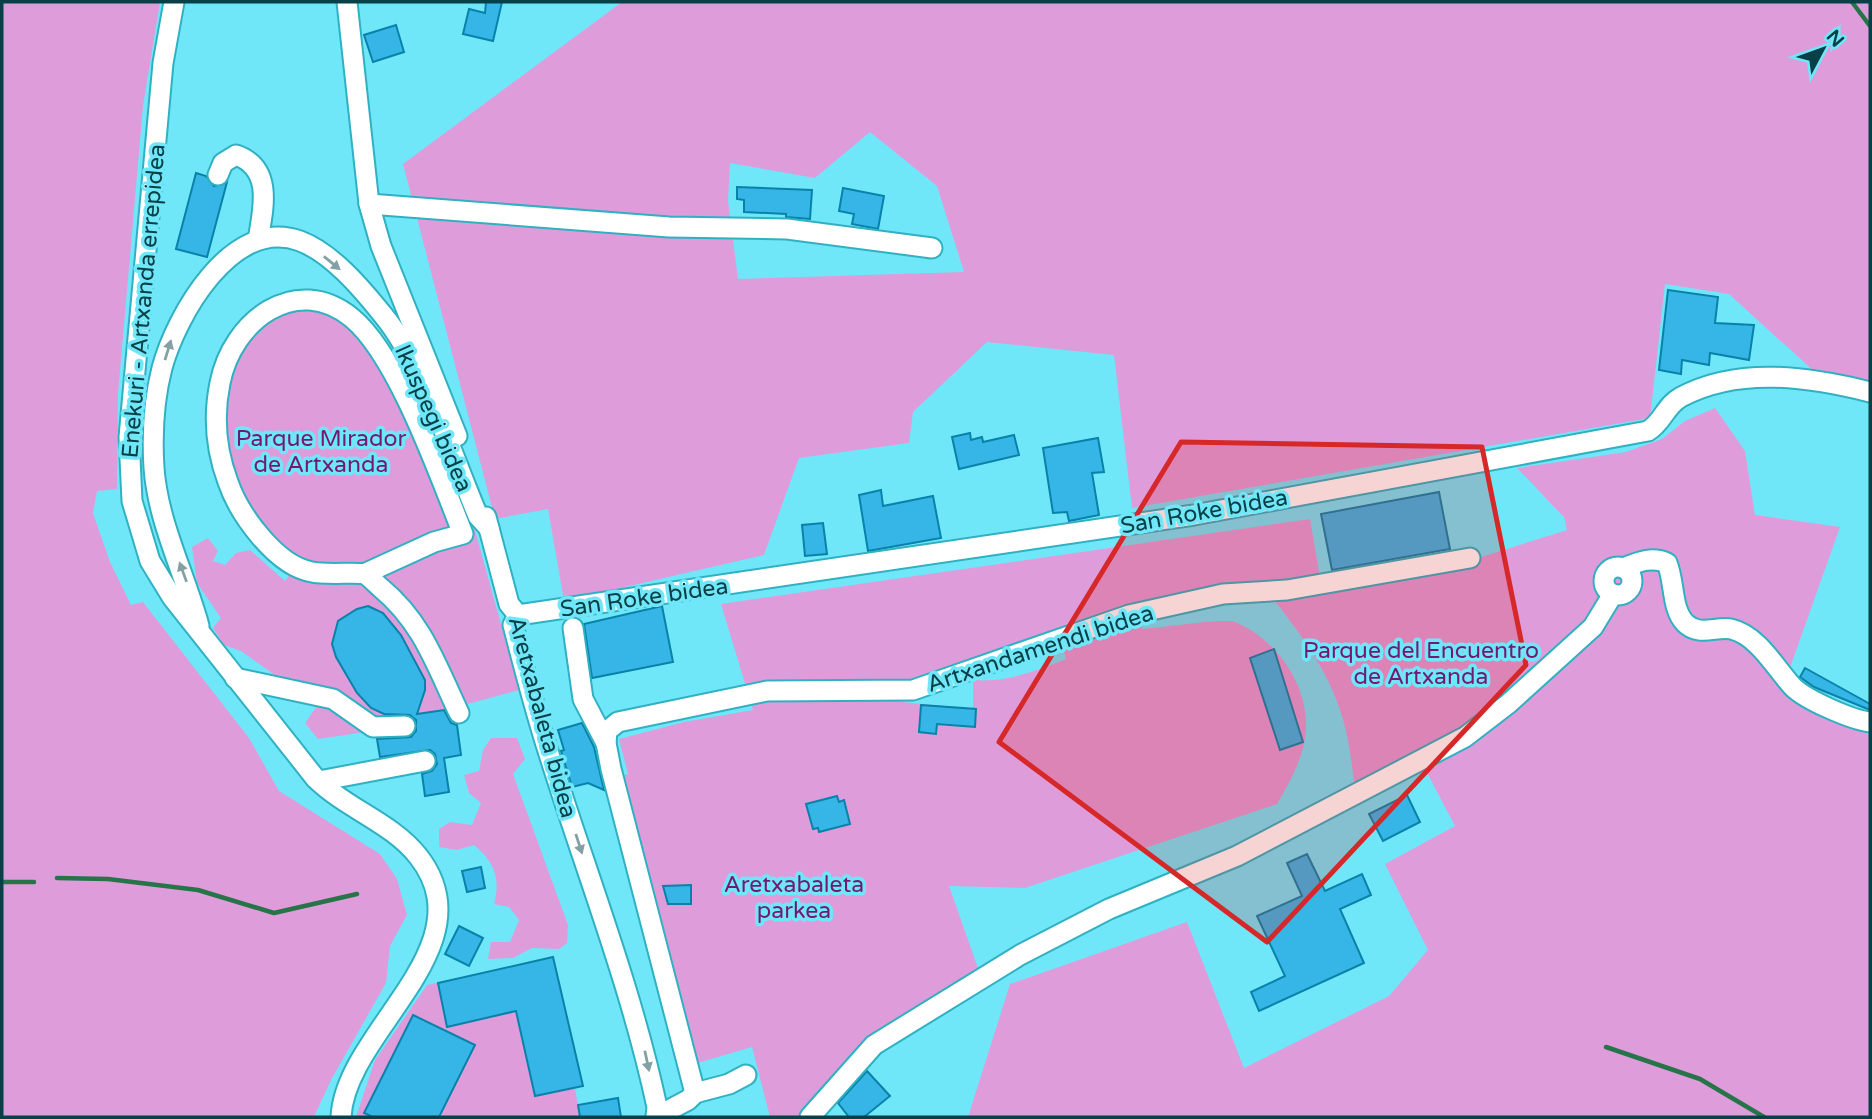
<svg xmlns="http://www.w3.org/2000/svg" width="1872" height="1119" font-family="'Varela Round',sans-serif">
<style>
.green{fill:#df9cdb;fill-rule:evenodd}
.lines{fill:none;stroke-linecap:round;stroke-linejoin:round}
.stream{stroke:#277448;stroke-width:4.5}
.building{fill:#36b6e7;stroke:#0882a9;stroke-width:2}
.minor-casing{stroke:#2fb1c2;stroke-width:23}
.minor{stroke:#fff;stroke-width:19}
.oneway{fill:#84a0a3}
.marked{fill:#d62828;fill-opacity:0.2;stroke:#d62828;stroke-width:5;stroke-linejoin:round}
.labels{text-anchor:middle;stroke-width:7;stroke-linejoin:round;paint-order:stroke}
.street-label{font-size:23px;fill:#084047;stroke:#70e7f9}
.park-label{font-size:23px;fill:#721a71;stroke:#70e7f9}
</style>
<rect width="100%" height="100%" fill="#70e7f9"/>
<g class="green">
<polygon points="2,2 160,2 143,106 118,394 117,489 97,491 93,513 110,562 131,605 143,602 249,738 279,791 380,854 397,879 407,915 390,946 386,983 331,1080 314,1117 2,1117"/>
<path d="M622 2H1870V387L1818 375 1729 294 1665 284 1650 418 1132 508 1114 355 987 342 913 412 909 443 799 458 764 555 564 601 548 509 495 519 403 164ZM870 132 937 186 964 272 738 279 728 201 730 163 815 178Z"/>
<polygon points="295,292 394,356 473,523 519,690 365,732 318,739 305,723 317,706 319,691 276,676 241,651 224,645 213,628 221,618 197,583 192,547 208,538 218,551 213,561 225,565 236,553 250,550 285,581 292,572 230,506 221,490 212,461 223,358"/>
<path d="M1715 408 1745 451 1755 515 1840 527 1786 679 1870 736V1117H968L1010 984 1187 922 1244 1068 1389 996 1428 950 1385 864 1455 826 1424 767 1357 802C1353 777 1351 751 1345 727 1333 676 1302 636 1271 596L1475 559 1567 530 1564 517 1517 468 1626 452 1662 439 1685 421Z"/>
<path d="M1310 519 1320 577 1218 590 903 684V702L973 709V680C1007 683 1035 671 1066 659L1063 649 1140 620 1143 629C1160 628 1223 618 1235 622 1276 639 1308 684 1306 729 1305 755 1290 782 1277 804L1025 888 949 886 979 971 866 1044 803 1117H770L752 1047 684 1067 606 780 628 774 619 739 684 722 753 710 721 604Z"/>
<path d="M491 738H517L525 759 513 774 568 925 567 943 559 949 532 948 513 958 488 959 491 942H510L519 920 509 907 494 904C501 879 494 861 474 845L457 850 439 847V829L450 822 472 825 481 803 469 793 464 775 479 771 483 750Z"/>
<polygon points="553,957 582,1085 575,1088 580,1117 356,1117 375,1060 427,985"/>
</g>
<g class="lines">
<g class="stream">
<polyline points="1852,2 1870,26"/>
<polyline points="57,878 108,879 198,890 274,913 357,894"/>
<polyline points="2,882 34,882"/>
<polyline points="1606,1047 1700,1079 1764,1117"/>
</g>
</g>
<g class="building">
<polygon points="486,2 502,2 493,41 463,34 469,9 485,13"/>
<polygon points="396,25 404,52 373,62 364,35"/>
<polygon points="196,173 206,176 214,186 227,182 207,257 176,249"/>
<polygon points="737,187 812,190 810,219 786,217 786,214 744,212 744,200 737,199"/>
<polygon points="843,188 884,196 878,229 852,224 854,214 839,211"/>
<polygon points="1668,290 1718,297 1715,323 1754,325 1749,360 1710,353 1709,365 1682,360 1681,374 1659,370"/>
<polygon points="970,433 971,440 982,437 983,442 1014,435 1019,455 959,469 952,437"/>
<polygon points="1098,438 1104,472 1092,473 1099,515 1069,521 1067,512 1053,513 1043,448"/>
<polygon points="881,490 883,506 933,496 941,538 868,551 859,495"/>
<polygon points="1439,492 1450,549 1332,570 1321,514"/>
<polygon points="823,523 827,554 805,556 802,525"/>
<polygon points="368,606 383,613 401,635 425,680 425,690 417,714 444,710 451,723 457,725 461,755 444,758 449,792 425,796 422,774 432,771 437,764 435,754 430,750 380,757 377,739 411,737 416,731 416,720 410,715 384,714 371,708 357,693 336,657 332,644 338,621 357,609"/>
<polygon points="662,606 673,662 592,678 584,624"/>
<polygon points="1274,649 1303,742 1280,750 1250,658"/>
<polygon points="1805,668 1870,704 1870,710 1814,687 1800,677"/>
<polygon points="921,705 976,709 975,727 937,724 936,734 919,732"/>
<polygon points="582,723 594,747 604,790 588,783 572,787 561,751 564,750 558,730"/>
<polygon points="1407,795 1420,822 1383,841 1369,814"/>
<polygon points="837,796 839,802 844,800 850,824 819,832 818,828 813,829 806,804"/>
<polygon points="1307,854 1325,891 1362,874 1371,895 1340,909 1364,963 1259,1011 1251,992 1285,976 1257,916 1302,896 1287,863"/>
<polygon points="481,867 485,888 467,892 462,871"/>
<polygon points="691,885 691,904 668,904 663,886"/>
<polygon points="459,926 483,938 469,966 445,954"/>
<polygon points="553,957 583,1086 535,1096 516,1011 447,1027 438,983"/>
<polygon points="413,1015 475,1045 439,1117 373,1117 364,1113"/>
<polygon points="867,1071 890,1096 864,1117 849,1117 838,1103"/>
<polygon points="618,1098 621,1117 580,1117 578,1105"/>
</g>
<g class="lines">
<defs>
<g id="minor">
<path d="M174 2 163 63 129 437 132 501 150 561 172 597 316 779C347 809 392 823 418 856 490 947 345 1031 341 1117"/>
<polyline points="347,2 369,204 381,246 457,436"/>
<path d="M218 175 223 163 236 155C274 168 263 210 258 240"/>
<polyline points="369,204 669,227 787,229 932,248"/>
<polyline points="486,517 509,604 518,615"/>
<circle cx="1618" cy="581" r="14"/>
<path d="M1623 568C1638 562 1652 556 1667 563 1675 582 1671 608 1685 623 1699 637 1716 626 1731 629 1758 635 1776 669 1793 687 1806 700 1852 720 1870 722"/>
<path d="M364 574 434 542 463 534C440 477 398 356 352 318 296 272 232 321 220 383 213 417 216 450 228 482 239 514 276 566 312 572 324 575 357 572 365 574 370 577 376 584 381 588 423 623 436 665 459 713"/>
<path d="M518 615 1194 515 1648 431C1663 422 1665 406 1681 397 1739 366 1810 377 1870 392"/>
<path d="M518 615 513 625C524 668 535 711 549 754 586 872 631 986 657 1107L656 1117"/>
<path d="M199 626C185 574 158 523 154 468 152 436 154 399 162 368 176 316 232 216 300 241 332 253 362 289 383 315 422 362 453 457 478 516L489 528"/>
<polyline points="573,628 583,699 606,743"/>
<polyline points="235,678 333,699 373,727 405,726"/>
<polyline points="319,781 425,761"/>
<polyline points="695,1093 729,1084 746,1075"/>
<polyline points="656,1117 688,1100 695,1093 611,769 606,743 607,731 618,722 767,691 913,690 1129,615 1223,594 1287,590 1470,558"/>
<polyline points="810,1117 874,1045 1020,955 1109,909 1237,856 1465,737 1508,704 1593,627 1613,594"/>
</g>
</defs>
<use href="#minor" class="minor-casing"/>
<use href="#minor" class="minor"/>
</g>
<defs><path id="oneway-solid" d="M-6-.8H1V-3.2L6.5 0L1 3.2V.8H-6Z" transform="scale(1.75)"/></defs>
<g class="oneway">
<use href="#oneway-solid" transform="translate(332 263) rotate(39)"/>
<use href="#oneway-solid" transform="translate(168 350) rotate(-73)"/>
<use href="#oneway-solid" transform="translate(183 572) rotate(-110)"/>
<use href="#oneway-solid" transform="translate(579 844) rotate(72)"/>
<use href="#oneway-solid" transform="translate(647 1061) rotate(78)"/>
</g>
<path class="marked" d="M1181 442 1482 447 1526 665 1267 942 999 742Z"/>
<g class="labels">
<g class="street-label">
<text transform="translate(143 301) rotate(-85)" y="8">Enekuri - Artxanda errepidea</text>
<text transform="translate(434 418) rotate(66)" y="8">Ikuspegi bidea</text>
<text transform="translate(1204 511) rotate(-10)" y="8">San Roke bidea</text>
<text transform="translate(644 597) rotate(-8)" y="8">San Roke bidea</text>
<text transform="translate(1040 648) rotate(-18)" y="8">Artxandamendi bidea</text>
<text transform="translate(543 717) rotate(75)" y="8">Aretxabaleta bidea</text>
</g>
<g class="park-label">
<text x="321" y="446">Parque Mirador<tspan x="321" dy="26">de Artxanda</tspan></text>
<text x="1421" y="658">Parque del Encuentro<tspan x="1421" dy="26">de Artxanda</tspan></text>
<text x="794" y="892">Aretxabaleta<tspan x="794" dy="26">parkea</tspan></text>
</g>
</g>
<rect width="1872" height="1119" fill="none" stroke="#084047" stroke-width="7"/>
<g transform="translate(1823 49) rotate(49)" stroke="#70e7f9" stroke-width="5" paint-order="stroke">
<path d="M0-5L12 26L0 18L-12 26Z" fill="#084047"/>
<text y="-10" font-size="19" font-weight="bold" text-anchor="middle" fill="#084047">N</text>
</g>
</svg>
